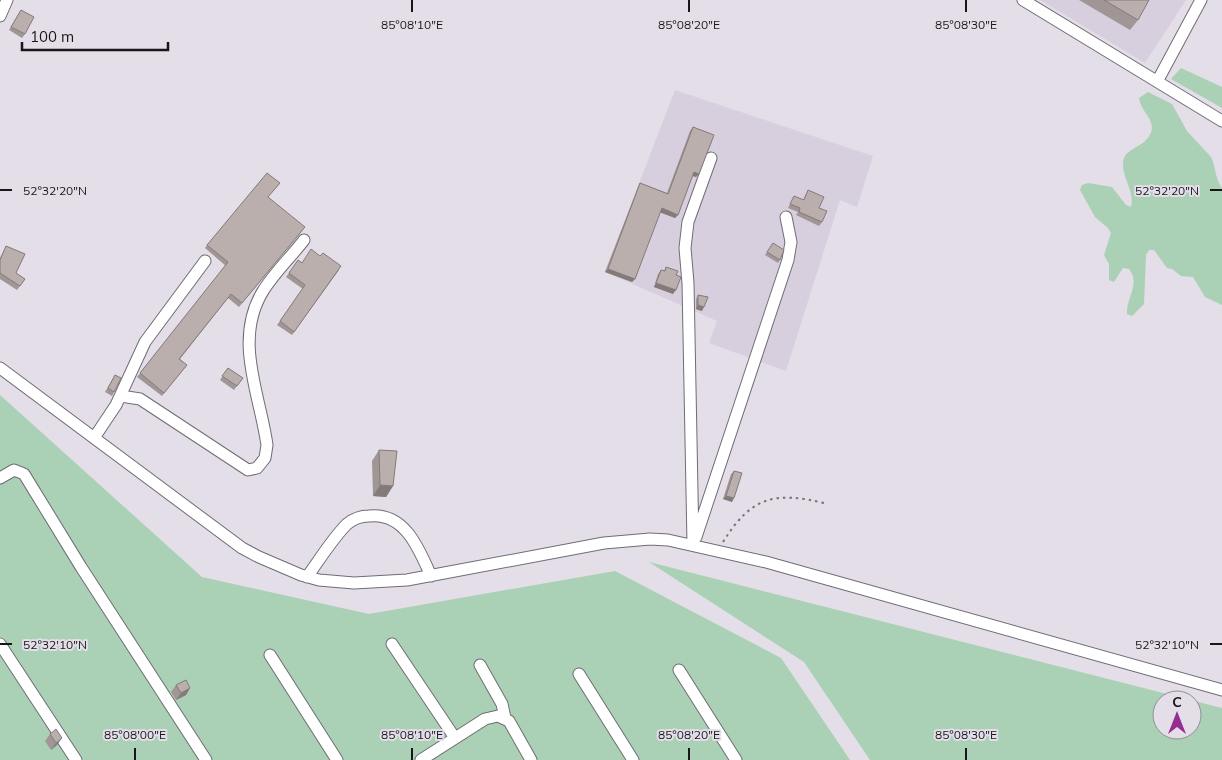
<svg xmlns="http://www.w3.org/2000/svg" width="1222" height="760" font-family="Mulish,sans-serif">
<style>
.built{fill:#d8cfde}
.green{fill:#aad1b6;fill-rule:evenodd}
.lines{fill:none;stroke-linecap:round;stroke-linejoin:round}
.minor-casing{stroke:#706c74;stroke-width:13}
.path{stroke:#767379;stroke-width:2;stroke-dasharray:2.5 4;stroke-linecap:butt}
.minor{stroke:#fff;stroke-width:11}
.wall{fill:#a19696}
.shaded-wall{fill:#837a7a}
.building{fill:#bbafae;stroke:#837a7a}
.ticks{fill:none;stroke:#18161a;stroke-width:2}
.ticks-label{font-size:12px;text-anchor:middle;fill:#18161a;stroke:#e3dee7;stroke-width:4;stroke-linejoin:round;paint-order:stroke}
</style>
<rect width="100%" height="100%" fill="#e3dee7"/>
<path class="built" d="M1040,0H1186L1145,63Z
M675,90L873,156L857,207L840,200L786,371L709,343L717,321L605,272Z"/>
<path class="green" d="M1181,68L1222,87V108L1171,79Z
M1148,92L1172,104L1187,131L1211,157C1216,168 1215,178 1222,188V305L1205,297L1193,277L1181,276L1172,269L1167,268L1154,250H1149L1146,255L1144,304L1132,316L1127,314C1126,297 1141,284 1129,269L1123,268L1114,282L1109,280V264L1104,255L1111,233L1108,228L1095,217L1080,190L1082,185L1088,183L1112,187L1126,205L1131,207C1135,191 1122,178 1123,163C1124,149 1140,148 1147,139C1161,122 1141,114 1139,98Z
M0,395L202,577L369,614L615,571L781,658L850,760H0Z
M649,562L1222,708V760H870L804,662ZM1162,700H1192V730H1162Z"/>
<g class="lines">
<g class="minor-casing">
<path id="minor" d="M1023,0L1222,121
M0,16L7,0
M1158,80L1201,0
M0,368L242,548L259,557L301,575L319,580L354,583L407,580L604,543L650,539L668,540L766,562L1222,690
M121,396L140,399L248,470L257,468L265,458L267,445C260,394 233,340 263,291C274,273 291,257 304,240
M94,438L116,405L145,342L205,261
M0,478L14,470L24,474L81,567L206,760
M696,537L788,260L791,242L786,217
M693,544L688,283L685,248L688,222L711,158
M307,577C320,559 332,539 347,524C353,519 361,516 369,516C405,512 419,549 431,576
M0,644L76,760
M392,644L455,738
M270,655L337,760
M480,665L502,704L505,718
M679,670L736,760
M579,674L633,760
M421,760L485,719L498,716L509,721L531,760"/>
</g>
<path class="path" d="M723,542C751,497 774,491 824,503"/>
<use href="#minor" class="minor"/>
</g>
<path class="wall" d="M1079,0H1149L1138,20L1130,30Z
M21,10L25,34L22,38L9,30Z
M693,127L696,177L692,176L675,218L660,212L635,279L632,282L605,272L638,187L640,183L667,193L690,131Z
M808,190L819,208L822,222L819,226L796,215L798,212L788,208L794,196L803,200Z
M268,197L302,231L239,307L228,298L180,359L187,365L162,396L137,377L226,266L205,248L207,245Z
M773,243L780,260L778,263L765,255Z
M6,246L16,273L25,279L17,290L0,279V258Z
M298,260L302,263L339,270L292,335L277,325L303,289L286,277Z
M666,267L676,275L673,294L654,287L658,274L661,270L664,271Z
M698,295L702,311L696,309V299Z
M228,368L243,378L234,390L220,380Z
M115,375L114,392L112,396L105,392Z
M379,450L393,486L386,497L373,496L372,461Z
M734,471L732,502L723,499L731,474Z
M176,685L190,688L186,695L176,700L171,692Z
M50,734L57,745L51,750L45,741Z"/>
<path class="shaded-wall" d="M694,172L699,174L696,177L691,175Z
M662,208L678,215L675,218L659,212Z
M608,269L635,279L632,282L605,272Z
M656,283L676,290L673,294L654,287Z
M698,305L704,307L702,311L696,309Z
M380,485L393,486L386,497L373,496Z
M726,496L734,498L732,502L723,499Z
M190,688L186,695L176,700L181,693Z
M62,738L57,745L51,750L56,743Z"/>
<path class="building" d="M1104,0H1149L1138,20Z
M21,10L34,17L25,34L11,27Z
M693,127L714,135L699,174L694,172L678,215L662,208L635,279L608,269L640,183L668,194Z
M267,173L280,183L268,197L305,227L242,303L231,294L179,359L187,365L164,393L140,373L228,262L207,245Z
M808,190L824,197L819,208L827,211L822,222L799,212L800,208L790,204L794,196L804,200Z
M773,243L784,250L780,260L767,252Z
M6,246L25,254L16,273L25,279L20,286L0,273V260Z
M311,249L320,256L323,253L341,266L294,332L280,321L305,285L289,273L298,260L302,263Z
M666,267L678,271L676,275L681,277L676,290L656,283L661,270L665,271Z
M698,295L708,297L704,307L698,305Z
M228,368L243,378L237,386L222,376Z
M115,375L121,378L114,392L108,388Z
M379,450L397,451L393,486L380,485Z
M734,471L742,473L734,498L726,496Z
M186,680L190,688L181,693L176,685Z
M56,729L62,738L56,743L50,734Z"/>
<path class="ticks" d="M412,0V12M689,0V12M966,0V12M0,190H12M1210,190H1222M0,644H12M1210,644H1222M135,748V760M412,748V760M689,748V760M966,748V760"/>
<g class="ticks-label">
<text x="412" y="29">85°08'10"E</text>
<text x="689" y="29">85°08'20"E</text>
<text x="966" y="29">85°08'30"E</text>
<text x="55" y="195">52°32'20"N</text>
<text x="1167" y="195">52°32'20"N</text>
<text x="55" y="649">52°32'10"N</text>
<text x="1167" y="649">52°32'10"N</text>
<text x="135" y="739">85°08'00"E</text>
<text x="412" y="739">85°08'10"E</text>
<text x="689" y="739">85°08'20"E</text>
<text x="966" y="739">85°08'30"E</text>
</g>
<g transform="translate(1177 715)"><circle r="24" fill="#e3dee7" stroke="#928e95"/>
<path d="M0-4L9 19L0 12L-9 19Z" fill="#952d92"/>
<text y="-8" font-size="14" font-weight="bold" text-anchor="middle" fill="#18161a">С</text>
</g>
<path d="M22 42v8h146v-8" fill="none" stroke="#18161a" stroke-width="2.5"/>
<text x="30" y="42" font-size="15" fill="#18161a" stroke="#e3dee7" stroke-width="4" paint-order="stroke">100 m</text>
</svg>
